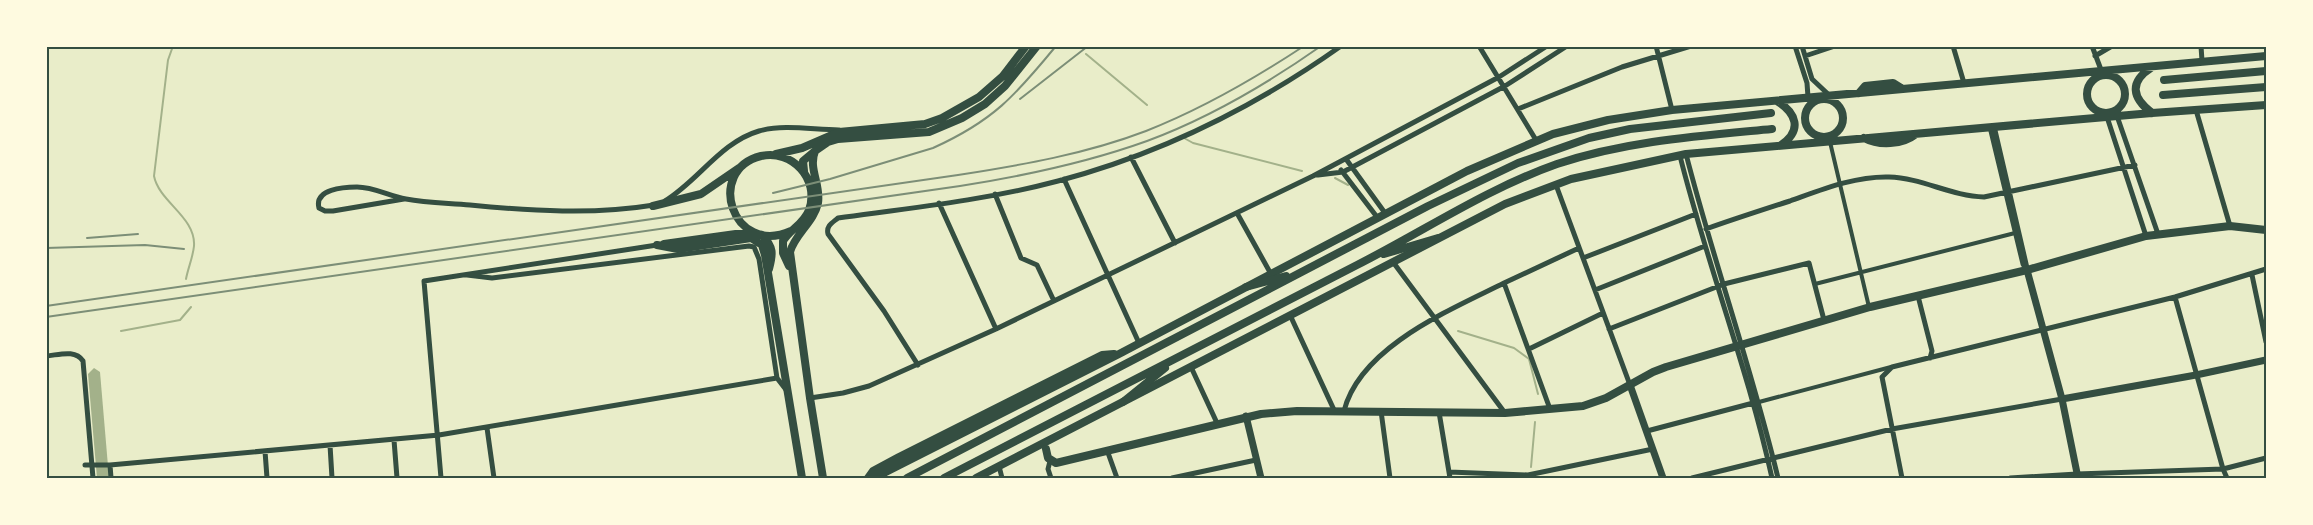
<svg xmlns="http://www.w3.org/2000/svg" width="2313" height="525" font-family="'Asap Condensed',sans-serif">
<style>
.water{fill:#a3b18a}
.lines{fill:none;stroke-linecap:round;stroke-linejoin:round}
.stream{stroke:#a3b18a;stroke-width:2}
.pedestrian{stroke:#344e41;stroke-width:4}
.minor{stroke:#344e41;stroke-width:5}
.tertiary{stroke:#344e41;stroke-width:7}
.secondary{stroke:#344e41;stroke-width:8}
.primary{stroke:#344e41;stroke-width:8}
.trunk{stroke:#344e41;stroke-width:8}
.rail{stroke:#7c8e77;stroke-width:2}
.neatline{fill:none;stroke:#344e41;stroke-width:2}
</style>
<rect width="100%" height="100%" fill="#e9edc9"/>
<path class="water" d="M94,368L100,372L109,478H97L88,374Z"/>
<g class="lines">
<path class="stream" d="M173,46L168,60L154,176C159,202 196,217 194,246C193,257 188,268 186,279
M1086,54L1147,105
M1184,138L1193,143L1302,171
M1335,178L1348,185
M121,331L180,320L191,307
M1458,331L1514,348L1529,359L1538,394
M1531,467L1535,422"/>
<path class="pedestrian" d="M1830,142L1869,307
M1815,284L2015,233
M1759,402L1891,367"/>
<path class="minor" d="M1479,46L1536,140
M1656,46L1672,110
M1795,46L1807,83L1808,97
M1802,46L1812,79L1829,95
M1953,46L1964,83
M2092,46L2103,75
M2201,46L2202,61
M1805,56L1835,46
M2095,56L2112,46
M1518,109L1622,67L1691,46
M2196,110L2230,226
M2117,116L2158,234
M2107,117L2146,236
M1994,126L2027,268
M1990,127L2023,264L2027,270
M1686,154C1714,263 1752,369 1778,478
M1680,156C1707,264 1748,369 1772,478
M1131,157L1175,243
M1346,159L1385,213
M1341,170L1377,217
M1318,175L1343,172L1505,86L1567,46
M1064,179L1139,343
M1556,185L1630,385
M995,194L1021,258L1037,265L1054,301
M404,199L333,211H325L319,208C314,189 344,187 357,187C374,187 389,196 406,199C427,203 449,203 470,205C531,211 594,215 654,205
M665,201C698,181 721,142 759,131C784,124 814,130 839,130
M939,203L996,329
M1237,213L1271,274
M1706,229C1734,219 1762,210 1790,201C1821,190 1855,176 1889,177C1922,178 1951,196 1984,197L2135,165
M1583,258L1696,214
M1393,262L1505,413
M467,275L492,278L749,246L754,247L759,259L777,378L787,391
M2252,275L2266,342
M1595,290L1705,246
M1918,296L1932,351L1930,358
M2175,297L2223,469L2227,478
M1290,315L1335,412
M1609,329L1724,284L1809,263L1824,320
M1529,349L1603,313
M46,356C59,355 75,349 83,361L93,478
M918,365L884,311L828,234C826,226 832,223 838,218C911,208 987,200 1058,181C1160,154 1255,107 1341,46
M1191,367L1217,423
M810,398L843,393L869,386L996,329L1313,176L1499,77L1547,46
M1550,409L1504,283L1579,248
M1344,411C1360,347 1450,310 1504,283
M1381,411L1390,478
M1439,412L1450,478
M487,428L494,478
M1647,431L1757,402
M394,440L397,478
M330,445L332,478
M1107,450L1117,478
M265,451L267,478
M1050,461L1048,469L1051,478
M85,465H110L439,435L777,378
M110,465L111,478
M999,466L1002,478
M1449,472L1528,475L1653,449
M441,478L424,281L657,245
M1172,478L1256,460
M1692,478L1892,429L2062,399
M1902,478L1882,377L1892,367L2175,297L2266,269
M2010,478L2077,474L2223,469L2266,458"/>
<path class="tertiary" d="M2027,270L2062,399L2078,478
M1630,385L1663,478
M2062,399L2196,375L2266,360
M1246,416L1261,478"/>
<path class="secondary" d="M2151,68C2129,82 2132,98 2152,113
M2087 94a19 19 0 1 1 38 0a19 19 0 1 1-38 0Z
M1859,93L1865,86L1893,83L1901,88
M1805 118a19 19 0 1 1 38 0a19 19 0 1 1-38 0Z
M1777,101C1796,113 1803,130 1781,145
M1864,138C1879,146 1902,145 1916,134
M776,154L802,148L839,132L925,124L942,118L979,97L1003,76L1026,46
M804,171L803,161L815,151
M653,206L701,194L739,168
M762,235C774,247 773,254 769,269
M664,244L750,232
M657,245L678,249L751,238L762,245L765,255L802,478
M789,266L783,253V241C790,229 804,224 809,210C820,179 792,149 761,156C705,170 732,257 791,231
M823,478L810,398L790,252C795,234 814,222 818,203C821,184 808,169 815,151L828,142L838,139L929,132L962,118L985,104L1005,86L1037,46
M868,478L873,471L899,457L1102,355L1114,354
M874,478L1119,354L1467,171L1553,134L1608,120L1672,110L2266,56
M976,478L1505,204L1571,179L1686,154L2152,113L2266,105"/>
<path class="primary" d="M1046,449L1048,458L1056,463L1261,414L1297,411L1505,413L1583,406L1606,398L1653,372L1666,367L1870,307L2027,270L2146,236L2230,226L2266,230"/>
<path class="trunk" d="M2164,80L2266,71
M2163,95L2266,87
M1384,254L1438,238
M1246,287L1286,276
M1123,402L1165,368
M907,478L1428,206L1518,163L1589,138L1630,129L1771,113
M944,478C1082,407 1220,336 1357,265C1424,231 1486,189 1557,164C1626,141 1699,136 1772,129"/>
<path class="rail" d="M1020,99L1088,46
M773,193L830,179L933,148C993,121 1015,96 1056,46
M87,238L138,234
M46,248L145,245L184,249
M46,306L958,175C1022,165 1086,154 1146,131C1202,109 1254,79 1304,46
M46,317L960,186C1024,176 1086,163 1147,141C1209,118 1267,84 1321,46"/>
</g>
<rect width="2313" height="525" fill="none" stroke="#fefae0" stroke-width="96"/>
<rect x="48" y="48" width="2217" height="429" class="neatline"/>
</svg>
